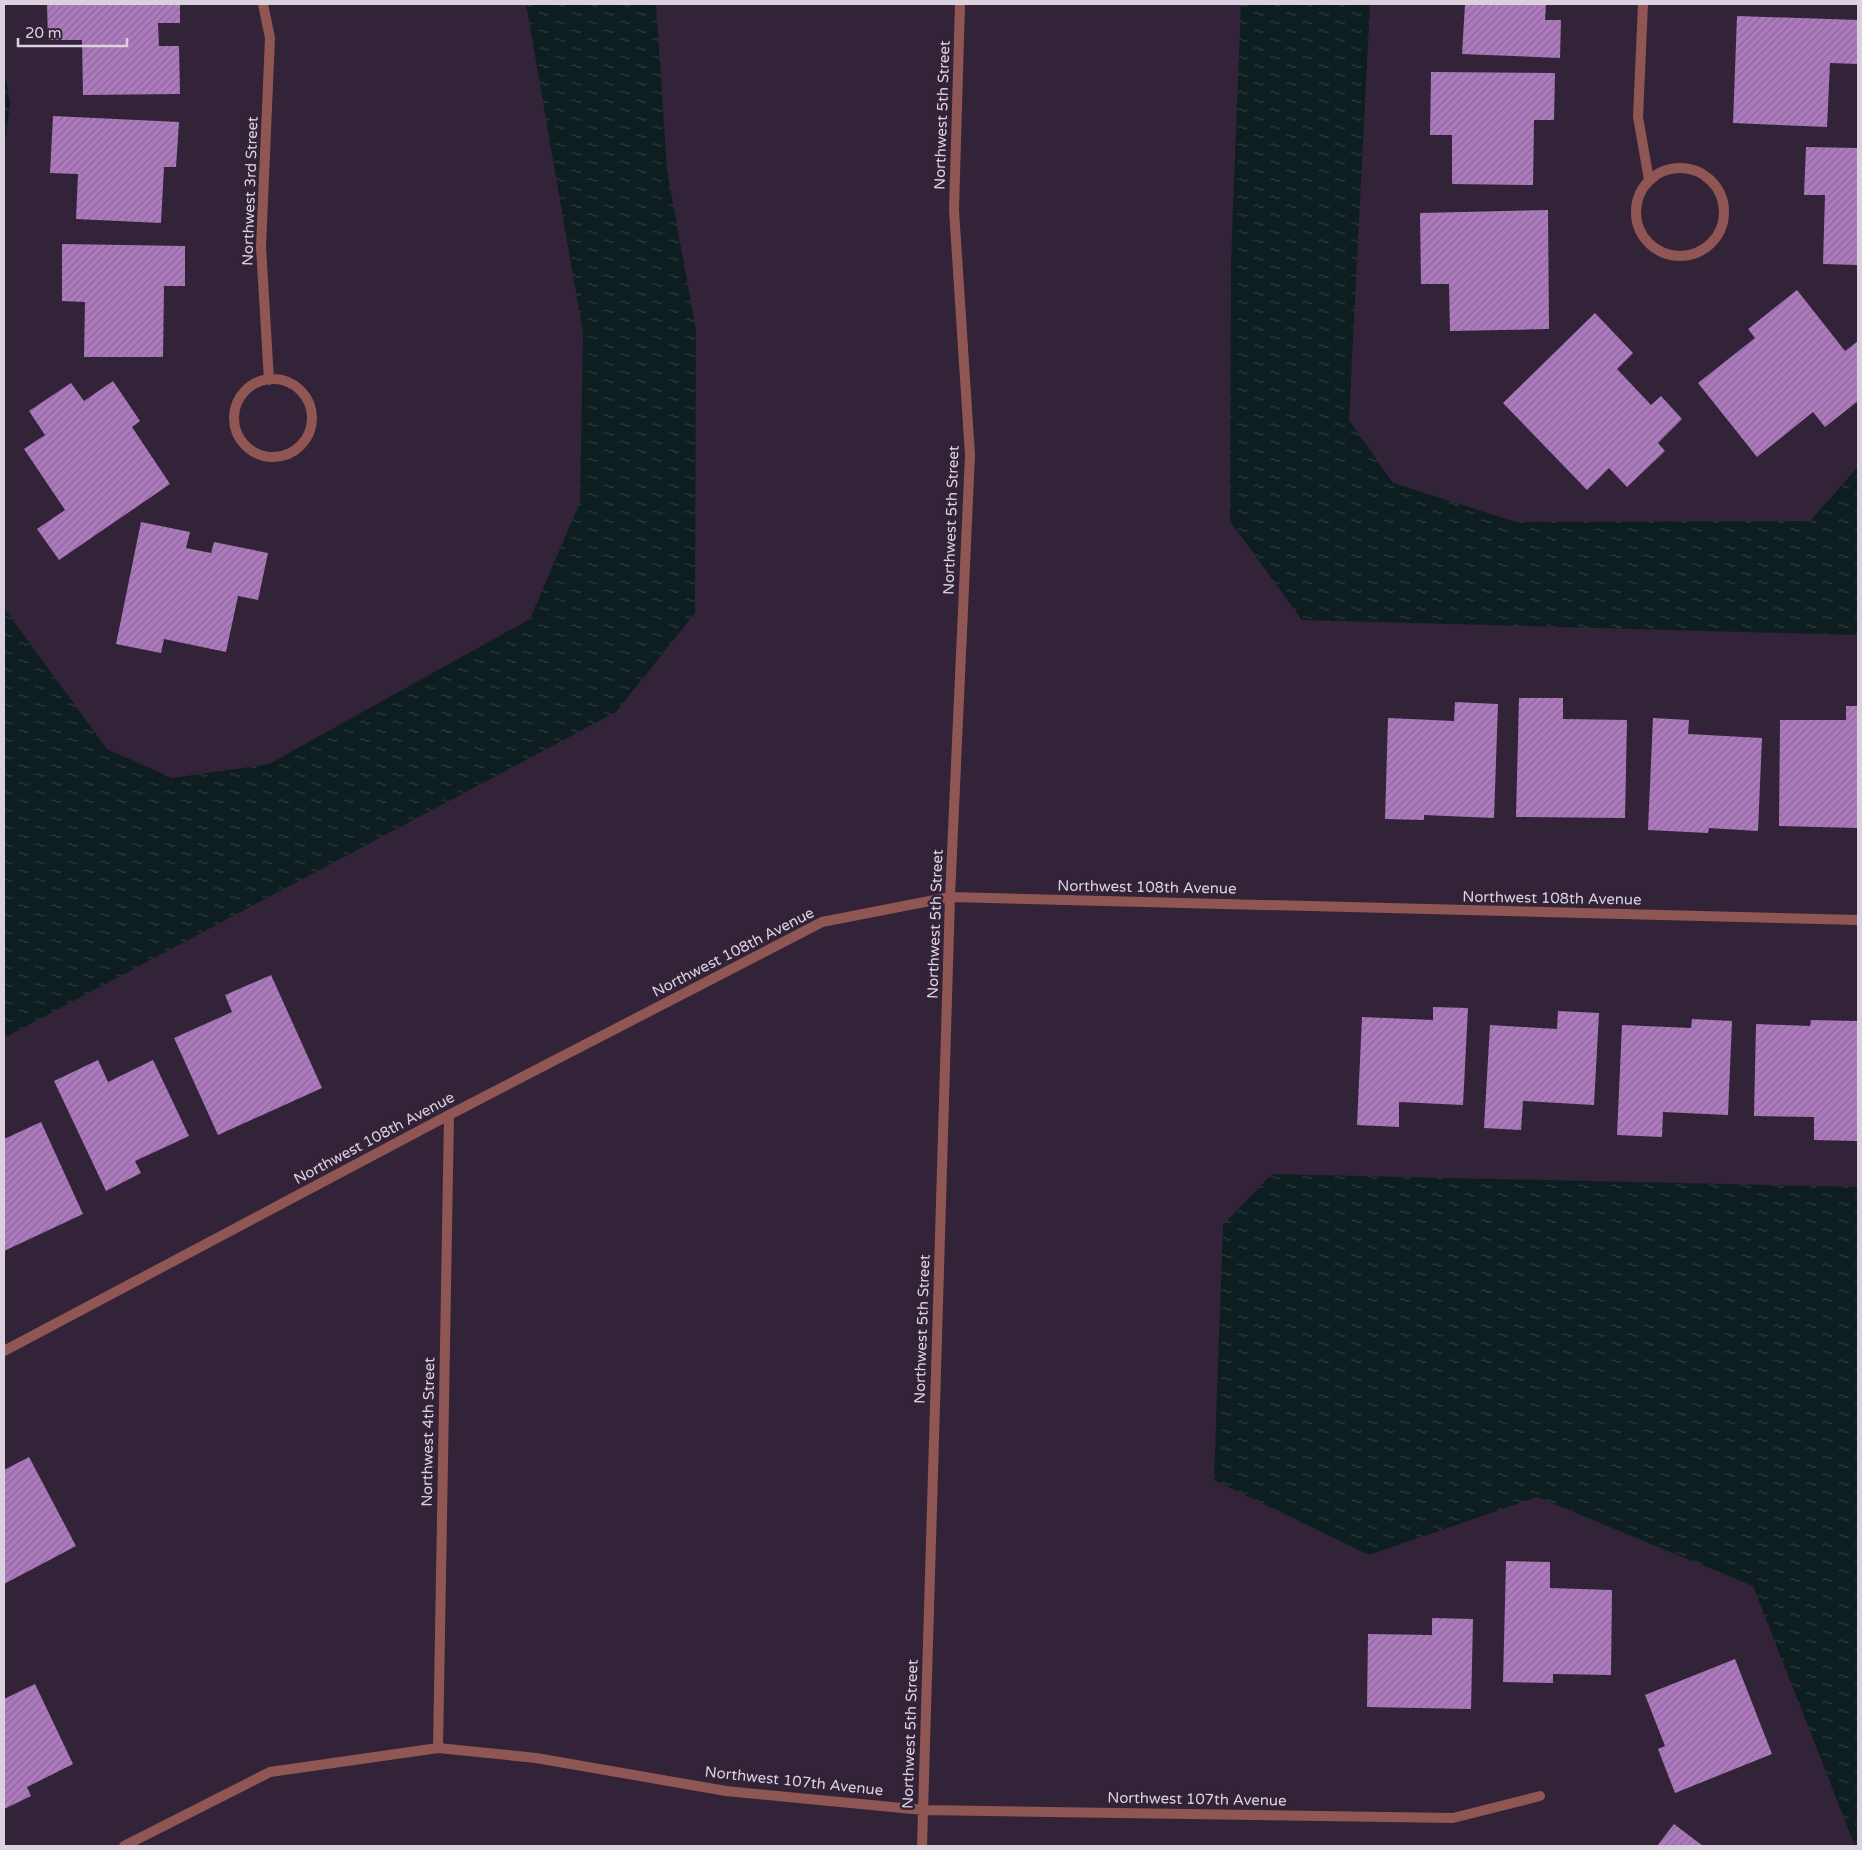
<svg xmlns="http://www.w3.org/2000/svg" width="1862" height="1850" font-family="'Varela Round',sans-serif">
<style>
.water{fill:url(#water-ripples)}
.building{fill:url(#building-hatch)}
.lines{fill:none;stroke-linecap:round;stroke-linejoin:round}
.street{stroke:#905653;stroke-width:10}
.labels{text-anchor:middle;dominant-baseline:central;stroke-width:5;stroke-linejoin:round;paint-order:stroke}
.street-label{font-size:15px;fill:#dcd2df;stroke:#322338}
</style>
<defs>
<pattern id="water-ripples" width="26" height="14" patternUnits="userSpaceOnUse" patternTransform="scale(1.25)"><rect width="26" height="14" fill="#0d1d20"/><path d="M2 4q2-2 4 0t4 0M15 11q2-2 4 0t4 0" fill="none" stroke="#303d40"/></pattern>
<pattern id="building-hatch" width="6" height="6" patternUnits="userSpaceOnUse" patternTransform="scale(1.25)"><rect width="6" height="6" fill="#ac7abd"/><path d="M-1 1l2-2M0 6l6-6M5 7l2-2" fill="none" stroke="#8c6898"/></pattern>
</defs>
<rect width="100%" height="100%" fill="#322338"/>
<path class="water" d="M526,4H656L667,170L696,331L695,613L616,712L4,1038V608L107,749L172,778L269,764L530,619L580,502L583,333Z
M1241,4H1370L1349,420L1393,483L1516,522L1810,521L1858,467V635L1302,620L1230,521L1231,260Z
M4,69L10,103L4,151Z
M1272,1174L1858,1187V1846H1855L1753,1586L1537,1497L1369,1555L1214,1480L1223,1225Z"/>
<path class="building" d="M47,4H180V23H158L159,46H179L180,94L83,95L82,40H48Z
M1465,4H1546L1545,20H1561L1560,58L1462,54Z
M1737,16L1858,20V64L1830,63L1827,127L1733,123Z
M1431,72L1555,73L1554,120H1534L1533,185L1452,184V135H1430Z
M53,116L179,122L176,167H164L161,223L76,219L78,174L50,173Z
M1806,147L1858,148V265L1823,264L1825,195H1804Z
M1548,210L1549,329L1450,331L1449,284H1421L1420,213Z
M62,244L185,246V286H164L163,357H84L85,302L62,301Z
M1797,290L1845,351L1858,341V401L1825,427L1813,412L1757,457L1698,383L1755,338L1748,329Z
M1595,313L1633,353L1617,369L1651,405L1661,396L1682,419L1658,443L1665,451L1627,487L1609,468L1587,490L1503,403Z
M113,381L140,421L132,427L170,484L59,560L37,529L65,510L24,449L45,435L29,411L71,383L84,401Z
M141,522L190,532L186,548L211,553L214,542L268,553L258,600L238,596L226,652L164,639L161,653L116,644Z
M1519,698H1563V719L1627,720L1625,818L1516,817Z
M1455,702L1498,704L1494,818L1424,815V820L1385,819L1388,718L1454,721Z
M1846,706H1858V828L1779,826L1780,720H1846Z
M1653,718L1689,720L1688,734L1762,738L1758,831L1709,828L1708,833L1648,830Z
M271,975L322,1088L218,1135L174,1038L232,1012L225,995Z
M1433,1007L1468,1008L1463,1105L1399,1102V1127L1357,1125L1362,1017L1433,1020Z
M1558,1011L1599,1013L1594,1105L1523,1101L1521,1130L1484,1128L1490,1025L1557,1029Z
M1692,1019L1732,1021L1728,1115L1663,1112L1662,1137L1617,1135L1622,1025L1691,1028Z
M1811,1020L1858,1021L1857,1141L1814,1140V1117L1754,1116L1756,1024L1810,1026Z
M98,1060L108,1082L153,1060L189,1136L135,1161L141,1173L106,1191L54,1081Z
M41,1122L83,1214L4,1251V1139Z
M29,1457L76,1546L4,1584V1470Z
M1506,1561L1550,1562V1588L1612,1590L1611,1675L1553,1674V1683L1503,1682Z
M1432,1618L1473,1619L1471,1709L1367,1707L1368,1634L1432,1635Z
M1735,1659L1772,1754L1675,1793L1658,1749L1665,1746L1645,1695Z
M35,1684L73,1764L27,1787L31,1796L4,1809V1699Z
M1674,1824L1703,1846H1657Z"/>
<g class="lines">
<path class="street" d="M263,4L270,38L261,247L269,380
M1643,4L1638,117L1649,180
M1636 212a44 44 0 1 1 88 0a44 44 0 1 1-88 0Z
M234 418a39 39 0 1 1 78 0a39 39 0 1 1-78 0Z
M4,1351L449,1115L822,922L950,897L1858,920
M438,1748L449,1115
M124,1846L270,1772L438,1748L536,1758L726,1791L923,1810L1453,1818L1540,1796
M922,1846L950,897L970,455L954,210L960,4"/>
</g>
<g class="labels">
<g class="street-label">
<text transform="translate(942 115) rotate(-88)">Northwest 5th Street</text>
<text transform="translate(250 191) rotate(-88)">Northwest 3rd Street</text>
<text transform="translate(951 520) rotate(-88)">Northwest 5th Street</text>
<text transform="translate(1147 887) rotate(1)">Northwest 108th Avenue</text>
<text transform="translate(1552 898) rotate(1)">Northwest 108th Avenue</text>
<text transform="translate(935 924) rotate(-88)">Northwest 5th Street</text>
<text transform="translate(733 952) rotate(-27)">Northwest 108th Avenue</text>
<text transform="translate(374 1138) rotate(-28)">Northwest 108th Avenue</text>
<text transform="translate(922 1329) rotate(-88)">Northwest 5th Street</text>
<text transform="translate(428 1432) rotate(-89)">Northwest 4th Street</text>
<text transform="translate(910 1734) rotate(-88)">Northwest 5th Street</text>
<text transform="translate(794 1781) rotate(6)">Northwest 107th Avenue</text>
<text transform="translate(1197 1799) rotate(1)">Northwest 107th Avenue</text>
</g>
</g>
<rect width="1862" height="1850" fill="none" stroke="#dcd2df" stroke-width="10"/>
<path d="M18 38v8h109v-8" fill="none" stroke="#dcd2df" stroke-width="2.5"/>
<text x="25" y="38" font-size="15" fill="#dcd2df" stroke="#322338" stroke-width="4" paint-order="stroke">20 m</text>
</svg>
